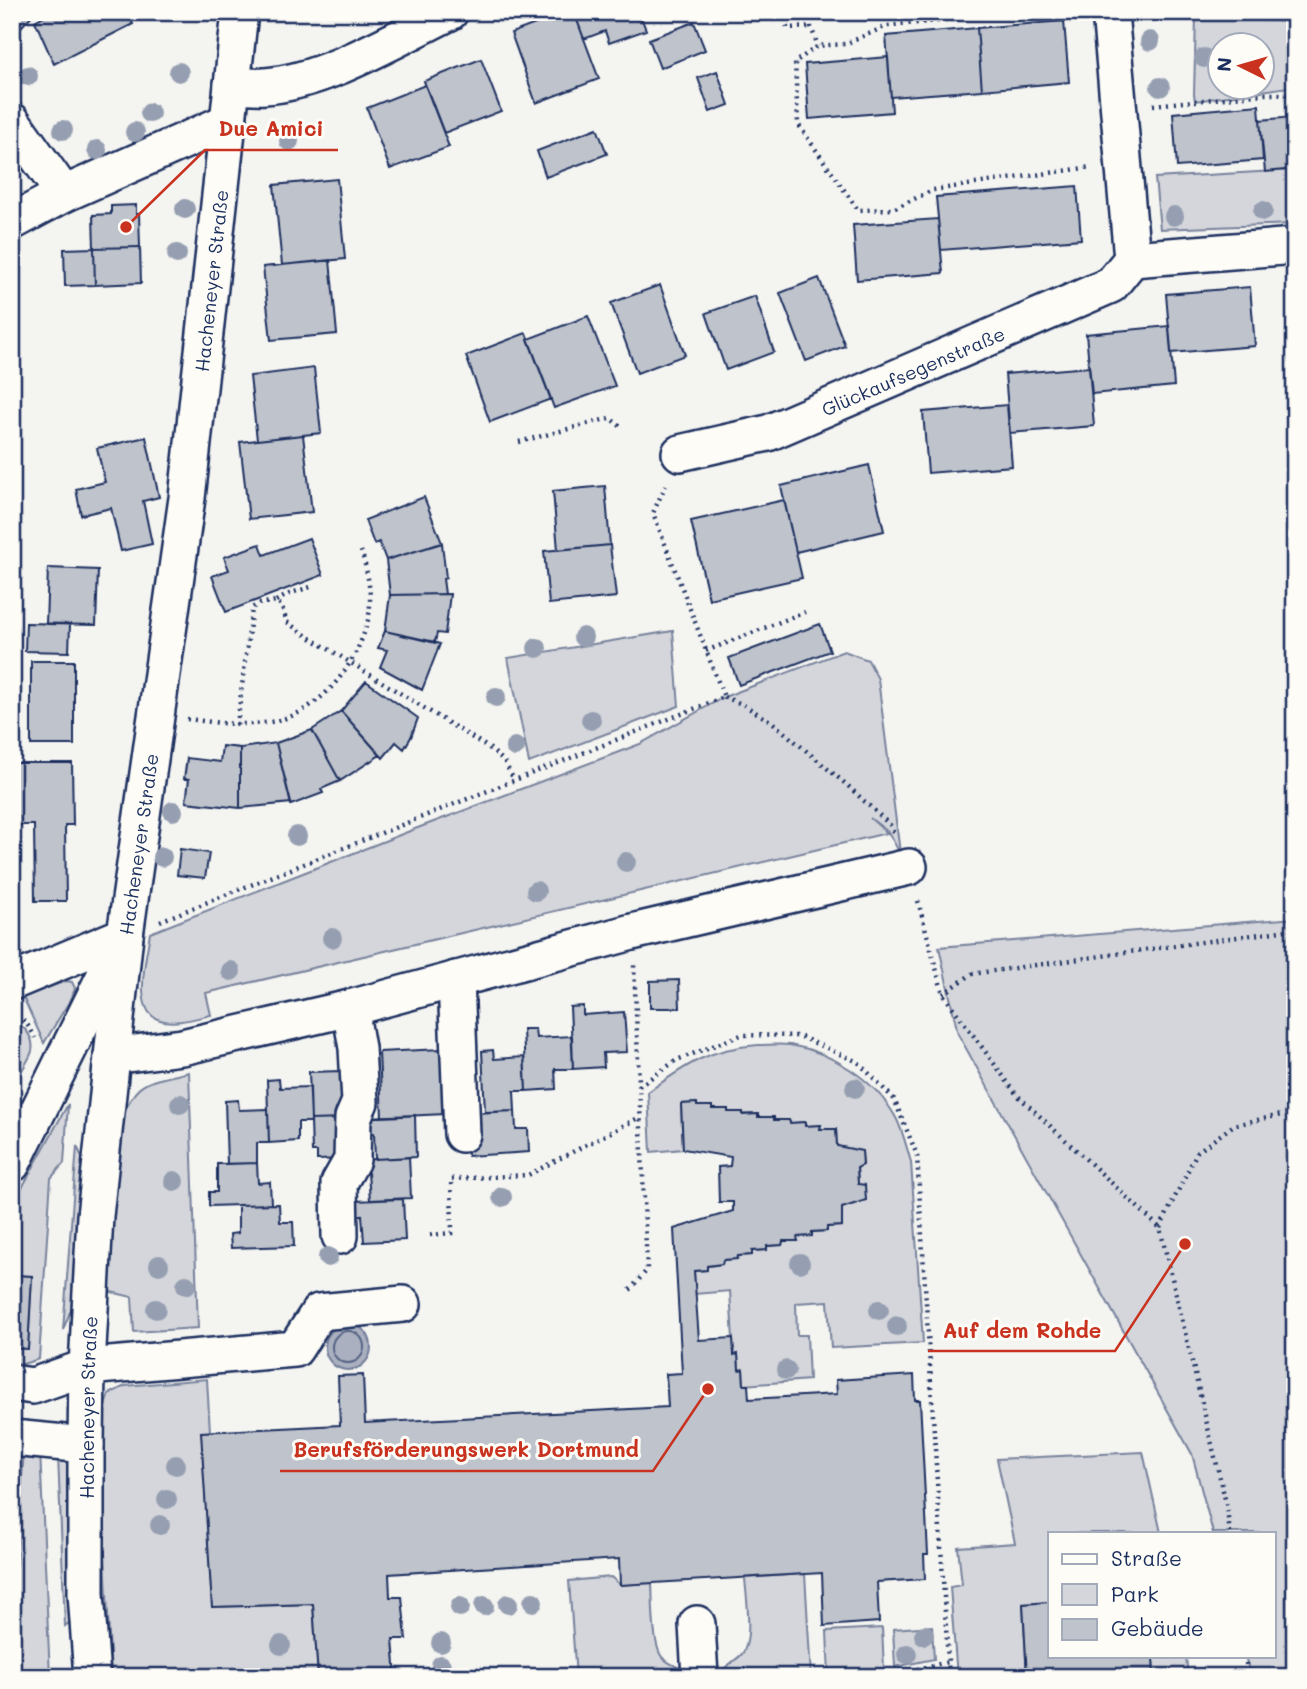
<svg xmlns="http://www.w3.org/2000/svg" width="1307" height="1689" font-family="Mali,sans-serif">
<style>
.green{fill:#d4d6db;stroke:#78829c;stroke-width:2;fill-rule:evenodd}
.water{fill:#aab0bf;stroke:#717c98;stroke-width:2}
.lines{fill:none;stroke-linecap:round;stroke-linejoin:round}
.shore{stroke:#546385;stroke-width:2}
.building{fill:#bfc3cc;stroke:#1b2f5e;stroke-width:2}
.minor-casing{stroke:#1b2f5e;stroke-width:40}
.path{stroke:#1b2f5e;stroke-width:4.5;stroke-dasharray:2 5;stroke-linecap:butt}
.minor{stroke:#fdfcf7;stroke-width:35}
.tree{fill:#969fb1}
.labels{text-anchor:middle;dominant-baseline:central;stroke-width:6;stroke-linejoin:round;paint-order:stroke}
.street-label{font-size:19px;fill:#1b2f5e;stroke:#fdfcf7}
.leader{fill:none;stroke:#c8321e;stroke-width:2.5}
.callout-dot{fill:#c8321e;stroke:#fdfcf7;stroke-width:2.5}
.callout-label{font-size:21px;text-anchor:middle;font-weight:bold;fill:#c8321e;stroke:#fdfcf7;stroke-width:6;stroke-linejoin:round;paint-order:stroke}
</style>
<rect width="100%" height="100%" fill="#f4f4f1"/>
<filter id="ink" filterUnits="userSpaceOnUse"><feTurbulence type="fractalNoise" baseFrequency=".0143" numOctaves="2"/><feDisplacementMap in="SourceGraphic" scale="14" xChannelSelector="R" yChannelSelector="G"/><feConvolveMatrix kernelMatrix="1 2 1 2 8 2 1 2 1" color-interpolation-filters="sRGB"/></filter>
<g filter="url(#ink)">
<path class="green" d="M1196,17L1295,22V86L1195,101L1194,94ZM1220,46H1262V88H1220Z
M1295,170V224L1160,229L1155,178Z
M673,631L679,706L529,763L508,658Z
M844,651L868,660L878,679L900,853L888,832L870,818L887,833L206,993L211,1015C196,1018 175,1025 160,1020C131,1012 147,954 150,933L415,829L640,744L724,697Z
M1295,918V1677H1251L1245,1656H1274V1533H1213L1192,1454L958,1034L939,947Z
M66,981L72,982L75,988L72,997L44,1043L23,997Z
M12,1020C23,1025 35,1037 32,1051C30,1059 17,1078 12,1086Z
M758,1045C768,1045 780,1044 790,1045C831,1052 874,1079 895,1116C903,1130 906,1146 911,1162L923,1343L831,1348L828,1301L796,1303L797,1335H807L809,1380L744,1385L743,1370H739L738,1354L734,1355L730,1291L695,1294L694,1271L707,1270V1266L722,1264L723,1260L737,1259L738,1256L752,1255V1251L766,1250L767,1246L782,1245L783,1241H797V1237L812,1232L827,1231V1227L842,1226V1208L858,1184L857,1168L863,1165L862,1151L837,1146L836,1129H820V1125L805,1126L804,1122L790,1123L789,1120H774L773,1117H758V1114H743V1112H728L727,1109H712V1106H697L696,1103L681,1104L683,1149L651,1152L648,1092C686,1065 710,1048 758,1045Z
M189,1072L198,1328L134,1332L132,1297L107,1291L120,1123C136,1078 146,1083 189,1072Z
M68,1104L64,1163L51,1178L39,1359L23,1364L12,1362V1348L28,1349L32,1276L12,1275V1206Z
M77,1146L84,1162L73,1304L63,1330Z
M207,1379L210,1432L202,1433L212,1607L313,1604L318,1677H111L103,1512V1411L109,1394L125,1386Z
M24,1449L40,1450L50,1677H12V1623Z
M1143,1452L1161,1533H1050V1602L1023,1604L1027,1677H957L950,1587L962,1585L958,1547L1015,1543L997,1459Z
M68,1455L75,1618L65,1626L58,1456Z
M805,1574L811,1677H717C724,1666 733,1663 741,1655C754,1642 746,1595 745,1578Z
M611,1577L620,1585L652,1583C653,1599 652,1648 663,1658C671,1666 683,1667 689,1677H576L569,1581Z
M932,1626L934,1659L895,1667L893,1629Z
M882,1628L884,1669L852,1677H829L827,1631Z
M1153,1656H1186L1188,1677H1154Z"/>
<path class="water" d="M325 1347a23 23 0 1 1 46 0a23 23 0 1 1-46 0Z"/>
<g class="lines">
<path class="shore" d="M332 1347a16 16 0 1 1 32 0a16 16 0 1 1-32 0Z"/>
</g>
<path class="building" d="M12,12H35L12,37Z
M51,12H127L133,24L54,64L35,21Z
M568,12H574L599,79L536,103L511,33Z
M574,12H639L646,30L609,43L605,31L584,39Z
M1064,21L1069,82L982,90L977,28Z
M694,22L705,50L660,68L649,39Z
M977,28L982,90L891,97L886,36Z
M888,57L892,112L809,119L805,64Z
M481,59L501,111L444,133L424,81Z
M717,71L729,105L710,112L698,78Z
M425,85L449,147L390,169L367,108Z
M1259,105L1263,160L1177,167L1173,113Z
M1295,117V169L1265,172L1260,120Z
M597,128L607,154L546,177L537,151Z
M337,179L345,259L282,265L274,185Z
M1077,186L1081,239L941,250L936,197Z
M136,205V214H139L140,247L94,248L93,215L111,214V206Z
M938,219L943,273L857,280L853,225Z
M140,247L141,283L95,285L94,248Z
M94,248L95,285L65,286L64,249Z
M330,260L337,334L271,340L263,267Z
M819,278L845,346L806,361L780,293Z
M660,285L685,355L637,373L611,303Z
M1250,287L1255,346L1171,353L1166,294Z
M755,296L774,352L726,370L706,313Z
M588,316L615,386L554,408L528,339Z
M1169,326L1174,386L1092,394L1086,334Z
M526,333L551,399L490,422L466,356Z
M1089,367L1094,426L1010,433L1005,374Z
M314,368L321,433L257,440L250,376Z
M1007,405L1012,466L928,473L923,412Z
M303,435L312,512L249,519L240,442Z
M146,437L159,497L143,501L152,544L121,551L111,508L81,515L76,489L105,482L97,448Z
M869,465L884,531L796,552L781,486Z
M605,486L610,545L558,550L553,491Z
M424,497L442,543L386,560L379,542L374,544L365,520Z
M784,500L802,578L709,599L691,521Z
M309,538L323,575L226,612L212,576L229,570L224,557L260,544L264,555Z
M442,543L446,578L443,579L445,594L390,595L386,560Z
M610,545L616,597L549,604L544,551Z
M48,568L98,570L96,625L46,624Z
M450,594L445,634L437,633L435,642L385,631L390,595Z
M26,623L70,624L69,652L25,651Z
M820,624L830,651L739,685L729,658Z
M385,631L440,644L422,690L380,667L387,650L378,648Z
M31,661H74V745H31Z
M366,681L418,718L411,737L404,749L396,742L383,758L341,711Z
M341,711L380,755L340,781L312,730Z
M312,730L340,781L321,789L323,793L291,805L276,743Z
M276,743L291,803L240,808V748Z
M222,746L240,748V808L186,802L189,779H184L187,758L220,762Z
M12,763H72L73,825H65L66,901H35L34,825H12Z
M180,849L209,853L205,878L177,875Z
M679,980L680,1008H650V981Z
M583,1006V1015L624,1012L627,1052L603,1053L604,1067L573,1069L570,1007Z
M523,1029H535L536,1038L572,1036L573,1069H555L556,1089L526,1091Z
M442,1049L445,1114L382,1117L379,1052Z
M493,1050L494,1059L524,1057L526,1091H514L515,1111L485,1112L482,1051Z
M341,1071L343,1119L311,1120L309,1072Z
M279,1079L280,1088L310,1087L311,1122H298V1141L269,1143L267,1080Z
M238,1100L239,1110L268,1109L269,1143H257V1163L227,1164L225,1101Z
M697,1103V1106H712V1109H728V1112H743V1115L758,1114V1117H774V1120H789L790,1123L805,1122V1126L821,1125L820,1129H836L837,1146L862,1151L863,1165L857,1168L858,1184L865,1185L866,1200L842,1208V1226L827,1227V1231L812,1232V1236L797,1237L798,1241H783L782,1245L767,1246V1250L752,1251V1255L738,1256L737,1259L723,1260L722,1264L707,1266V1270L694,1271L699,1340L733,1338L734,1355L738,1354L739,1370L743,1369L744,1385H748L749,1399L837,1394L836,1380L914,1375L915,1400H920L928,1554H924L925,1579L877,1582L879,1622L824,1626L822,1573L620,1585L619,1559L389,1574L390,1597H402L406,1639H393L396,1677H318L313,1604L212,1607L201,1432L340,1425L338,1376L363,1375L365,1423L668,1407L666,1374L682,1373L674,1229L733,1211V1202H719L718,1167L730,1166L731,1157L683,1149L681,1104Z
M515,1111L516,1129H528L529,1152L468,1156L467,1142L474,1113Z
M415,1115L416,1157L375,1159L374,1133H366L365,1117Z
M343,1119L344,1159L317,1160V1152H312L311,1120Z
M409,1157L411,1198L370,1200L368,1173L360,1174L359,1160Z
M257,1163L258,1183L270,1182L271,1204L209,1206V1192H217V1164Z
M403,1199L405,1240L364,1242L362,1215L355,1216L354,1201Z
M279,1204L280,1222H293L294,1246L231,1248L230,1234L238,1233V1205Z
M12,1275L32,1276L28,1349L12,1348Z
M1050,1602V1656H1153L1154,1677H1027L1023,1604Z"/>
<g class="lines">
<g class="minor-casing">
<g id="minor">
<path d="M232,85C243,85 254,87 265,86C324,82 397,38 450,12"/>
<path d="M12,121L64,194"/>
<path d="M12,222L64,194L229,121"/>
<path d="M1132,259L1295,246"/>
<path id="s1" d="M680,453L768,433L1111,285L1132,259L1110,12"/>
<path d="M456,979L462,1134"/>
<path d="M12,982L125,935"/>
<path d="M112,1056L182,1047L350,1008L632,932L909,867"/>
<path d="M12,1164L114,957"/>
<path d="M340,1236L339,1183L352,1160L353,1118L360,1102L357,1048L350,1008"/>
<path d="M12,1383L33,1386L87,1367L295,1349L319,1312L403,1304"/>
<path d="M12,1438L86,1445"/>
<path d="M697,1624L700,1677"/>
<path id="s2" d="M92,1677L86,1593V1445L87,1367L95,1216L125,935L187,498L240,12"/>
</g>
</g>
<path class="path" d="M786,12L787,28L811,27
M810,12L811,27L818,46
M1029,12L887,26L845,44L818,46L795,62L798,124L858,210L893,209L933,190L1091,167
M1153,105L1265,94H1295
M519,442L610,418L620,426
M276,601L291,593L314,586
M706,651L805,612
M724,697L742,704L772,722L847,785L890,825L895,836
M187,719C221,723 256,729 289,717C328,702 358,660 368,620C373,598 368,572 361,551
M237,725L252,608L258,604L276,601L281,605L287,622L301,632L489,748L504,761L514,780
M918,901L943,994L1017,1095L1160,1228L1226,1503L1230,1533
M160,921L724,697L653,513L667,482
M943,994L972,974L1295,929
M17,1016C25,1020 31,1029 35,1038
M639,1086L677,1060L741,1035L799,1036L858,1062L894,1099L917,1155L949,1677
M1160,1228L1197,1152L1234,1125L1295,1112
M430,1235L452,1233L451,1179L528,1175L640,1117
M630,1290L647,1270L634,965
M1245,1656L1248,1677
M883,1677L948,1662"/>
<use href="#minor" class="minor"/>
</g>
<g class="tree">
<circle cx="1150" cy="41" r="10"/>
<circle cx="1204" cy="58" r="10"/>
<circle cx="179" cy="72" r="10"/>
<circle cx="28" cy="76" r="10"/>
<circle cx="1160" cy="87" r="10"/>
<circle cx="150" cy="113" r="10"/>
<circle cx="63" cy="130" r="10"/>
<circle cx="135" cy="132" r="10"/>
<circle cx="289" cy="141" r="10"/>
<circle cx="97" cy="150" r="10"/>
<circle cx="185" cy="209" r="10"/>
<circle cx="1263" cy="211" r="10"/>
<circle cx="1174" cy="216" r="10"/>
<circle cx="177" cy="254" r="10"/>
<circle cx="583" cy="637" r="10"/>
<circle cx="537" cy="648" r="10"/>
<circle cx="496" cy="697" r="10"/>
<circle cx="591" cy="720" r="10"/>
<circle cx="515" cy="747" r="10"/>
<circle cx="173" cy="811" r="10"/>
<circle cx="297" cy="836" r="10"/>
<circle cx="162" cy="857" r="10"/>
<circle cx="626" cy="862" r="10"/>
<circle cx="536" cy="891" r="10"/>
<circle cx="332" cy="938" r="10"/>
<circle cx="231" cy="971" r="10"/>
<circle cx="855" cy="1088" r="10"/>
<circle cx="180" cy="1104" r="10"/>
<circle cx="174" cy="1181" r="10"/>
<circle cx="502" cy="1197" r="10"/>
<circle cx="328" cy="1257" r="10"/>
<circle cx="800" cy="1263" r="10"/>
<circle cx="159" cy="1265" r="10"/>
<circle cx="186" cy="1285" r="10"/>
<circle cx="156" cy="1309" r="10"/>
<circle cx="879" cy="1310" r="10"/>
<circle cx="897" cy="1326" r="10"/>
<circle cx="786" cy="1370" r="10"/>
<circle cx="176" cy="1465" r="10"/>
<circle cx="167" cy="1499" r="10"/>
<circle cx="160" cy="1525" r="10"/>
<circle cx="533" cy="1602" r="10"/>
<circle cx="508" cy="1604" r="10"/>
<circle cx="484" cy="1606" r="10"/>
<circle cx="460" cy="1607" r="10"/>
<circle cx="924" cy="1635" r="10"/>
<circle cx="441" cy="1643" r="10"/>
<circle cx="281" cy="1645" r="10"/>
<circle cx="907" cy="1654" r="10"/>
<circle cx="441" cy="1665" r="10"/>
</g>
</g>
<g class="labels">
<g class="street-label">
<text stroke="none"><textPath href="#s2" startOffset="1404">Hacheneyer Straße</textPath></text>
<text stroke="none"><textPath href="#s1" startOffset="248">Glückaufsegenstraße</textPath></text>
<text stroke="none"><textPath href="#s2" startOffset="836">Hacheneyer Straße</textPath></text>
<text stroke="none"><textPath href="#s2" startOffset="270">Hacheneyer Straße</textPath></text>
</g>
</g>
<path class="leader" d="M126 227L205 150H338M1185 1244L1115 1351H928M708 1389L653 1471H280"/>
<g class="callout-dot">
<circle cx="126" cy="227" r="7"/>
<circle cx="1185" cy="1244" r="7"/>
<circle cx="708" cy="1389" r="7"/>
</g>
<g class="callout-label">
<text x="271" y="136">Due Amici</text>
<text x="1022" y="1338">Auf dem Rohde</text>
<text x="466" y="1457">Berufsförderungswerk Dortmund</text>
</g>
<rect width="1307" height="1689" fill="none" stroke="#fdfcf7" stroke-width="42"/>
<rect x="21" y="21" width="1265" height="1647" fill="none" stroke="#1b2f5e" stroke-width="2.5" filter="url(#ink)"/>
<rect x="1048" y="1532" width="228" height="126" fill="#fdfcf7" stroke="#a3aaba" stroke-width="2"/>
<rect x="1062" y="1554" width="35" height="10" fill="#fdfcf7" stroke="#a3aaba" stroke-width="2"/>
<text x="1111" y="1566" font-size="21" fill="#1b2f5e">Straße</text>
<rect x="1062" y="1584" width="35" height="21" fill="#d4d6db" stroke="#a3aaba" stroke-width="2"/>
<text x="1111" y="1602" font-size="21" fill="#1b2f5e">Park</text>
<rect x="1062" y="1619" width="35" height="21" fill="#bfc3cc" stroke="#a3aaba" stroke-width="2"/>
<text x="1111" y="1636" font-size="21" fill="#1b2f5e">Gebäude</text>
<g transform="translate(1241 66) rotate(275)"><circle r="33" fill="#fdfcf7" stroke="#a3aaba" stroke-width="2"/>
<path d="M0-5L12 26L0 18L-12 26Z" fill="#c8321e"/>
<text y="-10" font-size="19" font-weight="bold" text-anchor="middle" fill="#1b2f5e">N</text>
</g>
</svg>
